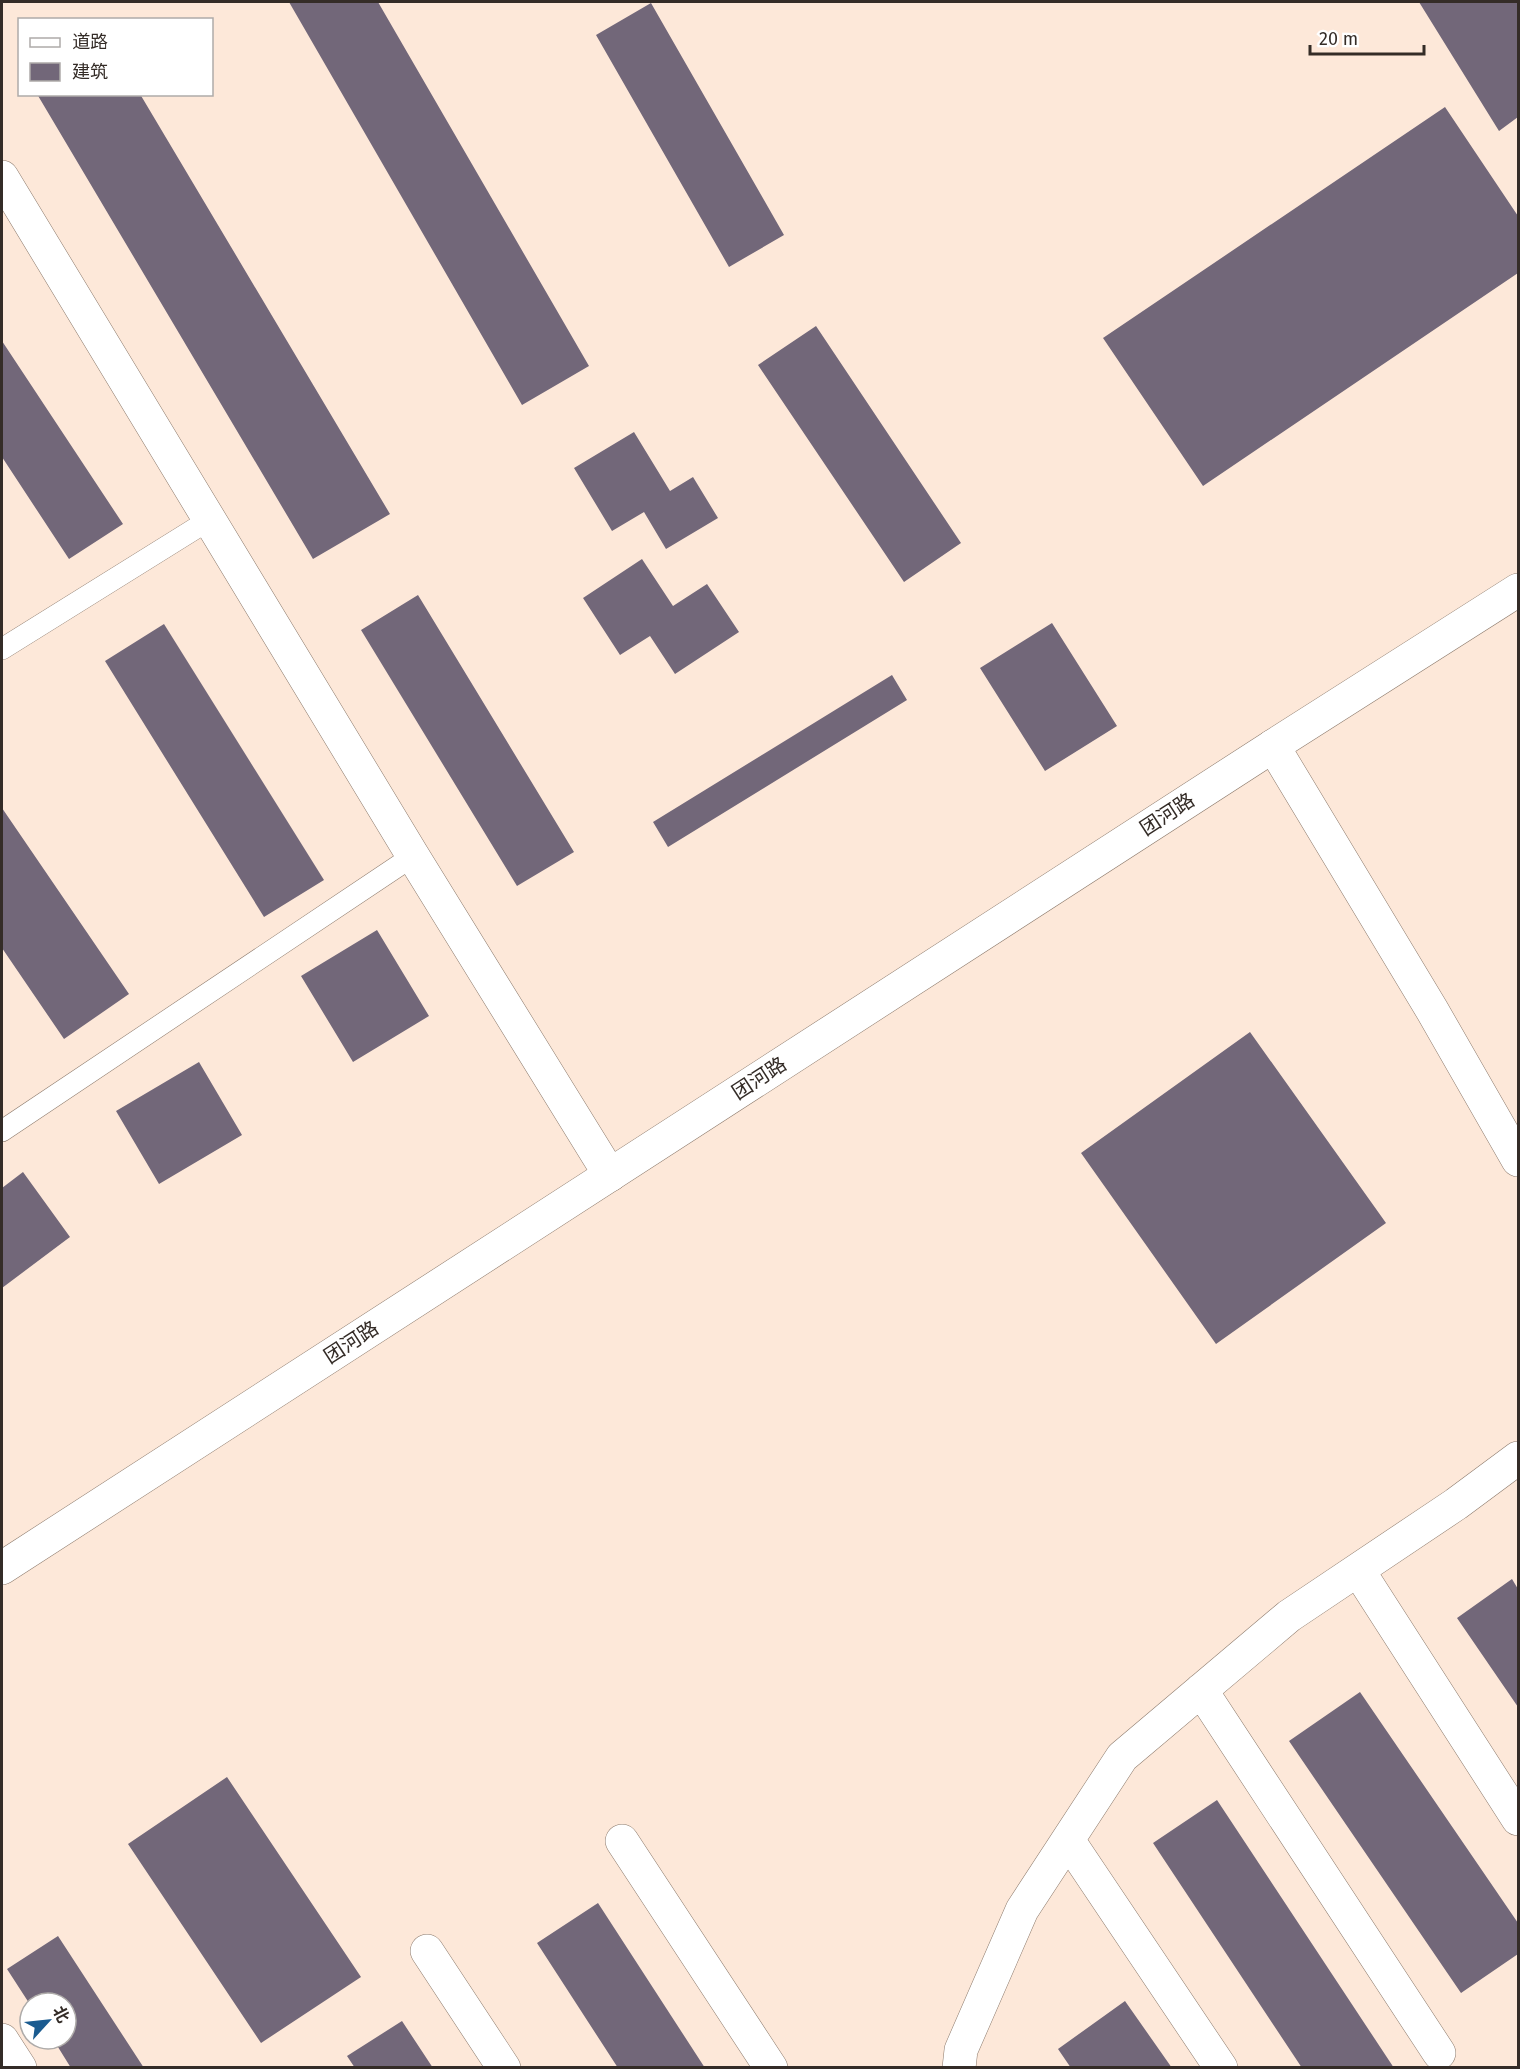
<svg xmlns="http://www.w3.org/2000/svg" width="1520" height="2069" font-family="'Fira Sans','Noto Sans SC',sans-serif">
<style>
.building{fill:#726779}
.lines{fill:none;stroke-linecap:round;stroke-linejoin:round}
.lane-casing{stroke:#8d7b6d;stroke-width:22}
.street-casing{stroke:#8d7b6d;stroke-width:34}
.secondary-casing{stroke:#8d7b6d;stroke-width:34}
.lane{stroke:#fff;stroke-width:21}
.street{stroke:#fff;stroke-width:33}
.secondary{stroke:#fff;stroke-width:33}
.labels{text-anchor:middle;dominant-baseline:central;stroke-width:6;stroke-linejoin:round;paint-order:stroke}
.street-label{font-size:20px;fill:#342c27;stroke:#fff}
</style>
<rect width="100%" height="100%" fill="#fde8d9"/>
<path class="building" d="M289,2H378L589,366L522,405Z
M1419,2H1518V117L1499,131Z
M651,3L784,235L729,267L596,35Z
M37,94H140L390,514L313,559Z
M1445,107L1518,216V273L1203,486L1103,338Z
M816,326L961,543L904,582L758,365Z
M2,341L123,524L69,559L2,457Z
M634,432L670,491L693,477L718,518L666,549L644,512L612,531L574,468Z
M642,559L673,606L707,584L739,632L675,674L650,636L620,655L583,598Z
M418,595L574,852L517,886L361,630Z
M1052,623L1117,726L1045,771L980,668Z
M164,624L324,880L264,917L105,661Z
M892,675L907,700L668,847L653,822Z
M2,808L129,994L64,1039L2,948Z
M377,930L429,1016L353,1062L301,976Z
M1250,1032L1386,1223L1216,1344L1081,1153Z
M199,1062L242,1135L159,1184L116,1111Z
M23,1172L70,1237L2,1288V1188Z
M1512,1579L1518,1589V1707L1457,1618Z
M1360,1692L1518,1923V1954L1461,1993L1289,1741Z
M227,1777L361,1977L261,2043L128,1844Z
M1217,1800L1394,2068H1302L1153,1843Z
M598,1903L705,2068H618L537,1943Z
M58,1936L144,2068H71L53,2039H66V2003H29L7,1969Z
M1125,2001L1172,2068H1071L1058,2049Z
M402,2021L433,2068H355L347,2056Z"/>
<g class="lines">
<g class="lane-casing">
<path id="lane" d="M2,649L209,520
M2,1131L413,856"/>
</g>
<g class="street-casing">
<path id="street" d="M2,177L413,856L610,1175
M1273,746L1432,1010L1518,1160
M1358,1570L1518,1819
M1201,1690L1439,2053
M1068,1840L1221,2068
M622,1841L771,2068
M427,1951L504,2068
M2,2040L20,2068
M959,2068L961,2050L1022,1910L1122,1757L1289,1616L1456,1504L1518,1458"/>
</g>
<g class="secondary-casing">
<path id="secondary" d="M2,1568L1273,746L1518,590"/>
</g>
<use href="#lane" class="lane"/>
<use href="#street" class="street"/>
<use href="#secondary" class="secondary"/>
</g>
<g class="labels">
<g class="street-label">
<text transform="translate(1167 814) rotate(-33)">团河路</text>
<text transform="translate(759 1078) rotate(-33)">团河路</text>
<text transform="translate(351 1342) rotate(-33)">团河路</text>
</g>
</g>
<rect width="1520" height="2069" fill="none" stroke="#342c27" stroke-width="6"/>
<rect x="18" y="18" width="195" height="78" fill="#ffffff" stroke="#aeaba9" stroke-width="1.5"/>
<rect x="30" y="38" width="30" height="9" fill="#ffffff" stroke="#aeaba9" stroke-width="1.5"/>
<text x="72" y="48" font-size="18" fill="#342c27">道路</text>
<rect x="30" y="63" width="30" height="18" fill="#726779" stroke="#aeaba9" stroke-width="1.5"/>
<text x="72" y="78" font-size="18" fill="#342c27">建筑</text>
<g transform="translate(48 2021) rotate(63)"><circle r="28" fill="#ffffff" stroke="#aeaba9" stroke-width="1.5"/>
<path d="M0-4.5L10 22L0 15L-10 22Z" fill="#1a5b90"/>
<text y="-9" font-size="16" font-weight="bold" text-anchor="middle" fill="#342c27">北</text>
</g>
<path d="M1310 45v9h114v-9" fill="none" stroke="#342c27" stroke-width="3"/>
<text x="1319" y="45" font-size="18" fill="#342c27" stroke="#ffffff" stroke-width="4.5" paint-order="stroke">20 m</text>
</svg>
